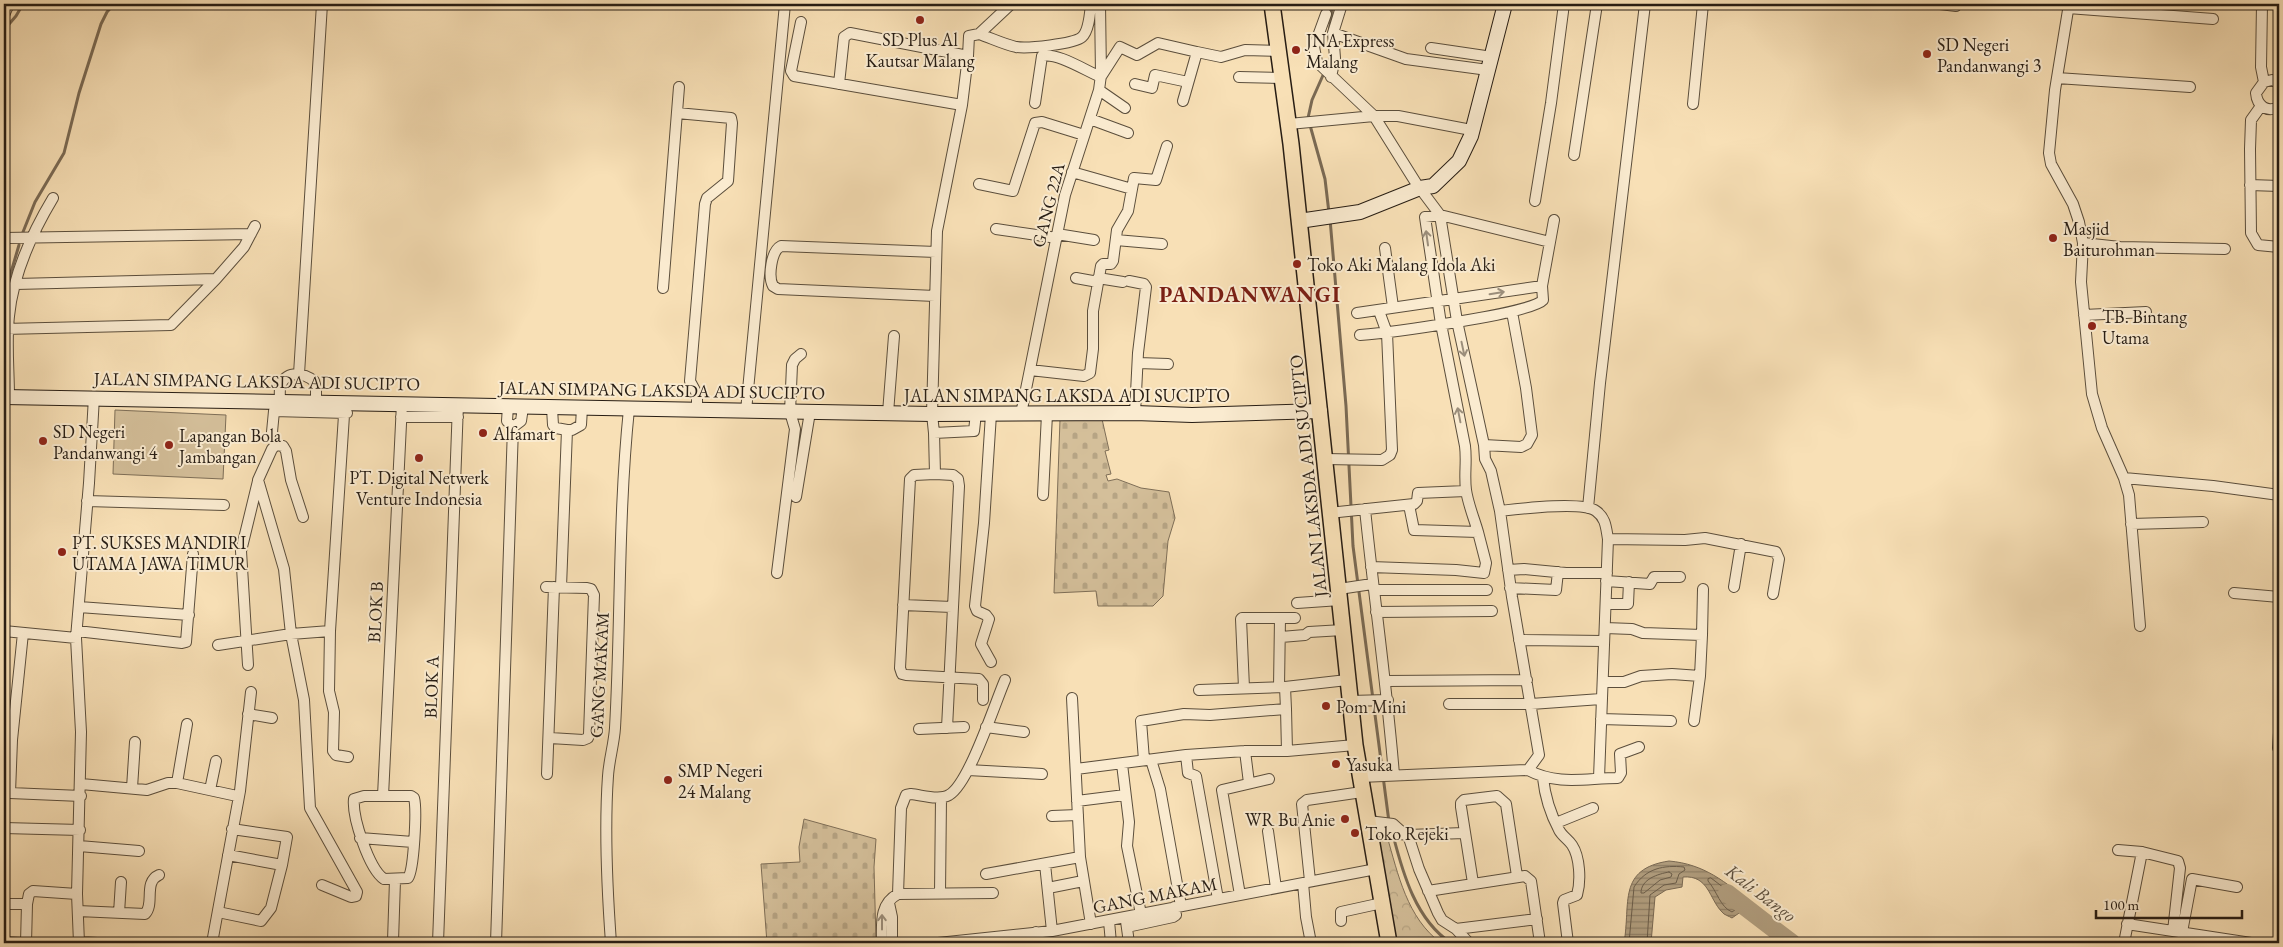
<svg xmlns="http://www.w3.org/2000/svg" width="2283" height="947" font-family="'EB Garamond',serif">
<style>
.forest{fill:url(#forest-crowns);stroke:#7e6e57}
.cemetery{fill:url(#cemetery-stones);stroke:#7e6e57}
.pitch{fill:#d4bf9a;stroke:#7e6e57}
.water{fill:url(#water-rules);stroke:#7a6a54}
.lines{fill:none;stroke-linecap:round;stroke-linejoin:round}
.shore{stroke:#6c5e4a;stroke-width:1}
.stream{stroke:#7a6a54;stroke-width:3}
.river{stroke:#b19e7f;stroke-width:18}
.street-casing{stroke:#5b4e3c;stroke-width:12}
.secondary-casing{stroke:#271d14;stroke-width:16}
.primary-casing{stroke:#271d14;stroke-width:18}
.street{stroke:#faebd0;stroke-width:10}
.secondary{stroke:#faebd0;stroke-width:14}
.primary{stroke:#f8e0b6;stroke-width:15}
.oneway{stroke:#9b8e7b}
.poi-dot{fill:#8f2418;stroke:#faebd0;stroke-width:2}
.labels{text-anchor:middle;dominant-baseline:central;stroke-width:4;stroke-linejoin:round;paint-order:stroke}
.poi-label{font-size:18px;fill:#271d14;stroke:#faebd0;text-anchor:start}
.street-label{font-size:18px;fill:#271d14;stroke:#faebd0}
.water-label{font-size:19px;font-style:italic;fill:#5e513f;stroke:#faebd0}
.district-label{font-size:22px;font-weight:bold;letter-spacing:1px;fill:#7a1f14;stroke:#faebd0}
</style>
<defs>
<pattern id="forest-crowns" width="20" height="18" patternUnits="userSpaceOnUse" patternTransform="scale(1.25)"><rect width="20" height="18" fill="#d4bf9a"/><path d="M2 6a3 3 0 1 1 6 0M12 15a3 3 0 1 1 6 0" fill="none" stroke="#b6a484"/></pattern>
<pattern id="cemetery-stones" width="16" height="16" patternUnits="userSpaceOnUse" patternTransform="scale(1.25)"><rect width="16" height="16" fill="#d4bf9a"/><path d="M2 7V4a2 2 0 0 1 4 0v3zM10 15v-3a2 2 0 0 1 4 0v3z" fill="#b6a484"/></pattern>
<pattern id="water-rules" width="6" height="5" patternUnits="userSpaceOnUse" patternTransform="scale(1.25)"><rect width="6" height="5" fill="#b19e7f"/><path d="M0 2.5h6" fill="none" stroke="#908067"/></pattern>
</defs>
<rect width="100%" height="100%" fill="#f8e0b6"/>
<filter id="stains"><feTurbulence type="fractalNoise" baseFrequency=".004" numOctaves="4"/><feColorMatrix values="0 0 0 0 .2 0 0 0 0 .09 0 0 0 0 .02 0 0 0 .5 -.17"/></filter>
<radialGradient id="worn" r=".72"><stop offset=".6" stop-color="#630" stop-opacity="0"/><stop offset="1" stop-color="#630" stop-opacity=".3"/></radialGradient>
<path class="forest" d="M1376,834L1387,836C1398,874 1407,918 1441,943H1397Z"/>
<path class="cemetery" d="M1060,419H1102L1109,450L1105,451L1111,474L1106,475L1108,481L1117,479L1141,488L1169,492L1175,518L1168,541L1163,596L1153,606H1098L1096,591L1054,593Z
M804,819L876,839L874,867L876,941L870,943H767L761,864L800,862L799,847Z"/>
<path class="pitch" d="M115,410L226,415L223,479L113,474Z"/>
<path class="water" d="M1669,861C1704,864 1726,882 1752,904L1732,918C1729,916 1724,915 1722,912C1709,899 1709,875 1683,877L1682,887L1666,890L1655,897L1651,943H1624C1631,903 1617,869 1669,861Z"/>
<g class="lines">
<path class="shore" d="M1669,872L1672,874L1671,877L1660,880L1644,893H1641C1641,879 1658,874 1669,872Z
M1711,878L1741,901L1742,905L1732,912C1720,907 1717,891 1708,881V879Z
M1629,943L1634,887C1646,868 1664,865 1684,867L1685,870L1679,874L1676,883L1664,885L1650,895L1647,943"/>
<path class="stream" d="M4,30L16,16L23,4
M1329,33L1333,4
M1324,73L1312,100L1308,118L1325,179L1329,213
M1330,219L1346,406L1353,546L1389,822
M23,232L35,202L64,153L79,93L101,24L107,12L114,4
M7,286L19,245
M1393,835C1403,874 1416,920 1451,943"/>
<path class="river" d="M1727,893L1792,943"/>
<g class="street-casing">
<path id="street" d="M1940,4L1956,6
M2069,4L2055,90L2049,153L2051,164L2073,204L2079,222L2083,243L2081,282L2092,394L2102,428L2124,478L2129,495L2140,626
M2262,4L2261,67L2264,82
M2068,8L2213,19
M1326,14L1314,47L1317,62L1374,116L1416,183L1440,215L1457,321L1484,445L1485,459L1491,471L1500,511L1512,597L1539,755L1528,770
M4,15L9,4
M801,22L791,71L794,76L962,105
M1333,33L1406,59L1488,70
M979,34C991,38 1003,44 1016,47C1027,49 1074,44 1082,37C1089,31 1090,13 1091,4
M1431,48L1492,57
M1102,75L1120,47L1137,55L1158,43L1197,52
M1239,77L1284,78
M1331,77L1335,58L1333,33L1342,4
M2057,78L2190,87
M2279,83L2272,80L2264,82L2256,93C2257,106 2267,113 2279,107
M839,84L844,37L850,33L968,56
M1135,84L1152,88L1155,75L1188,82
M1099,90L1125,108
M1183,101L1197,52L1221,57L1245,50L1280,51
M1035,103L1042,56C1057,52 1086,71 1101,77
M1693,104L1703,4
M2261,106L2251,120L2250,149L2251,233L2258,245L2279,247
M677,113L731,118L732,123L728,181L707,198L705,204L690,381L697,394V409
M1090,119L1128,133
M1289,124L1374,116H1398L1466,129
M1574,155L1597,4
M1072,172L1132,189
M979,184L1013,191L1035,123L1042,122L1084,135
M2250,185L2279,186
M1535,201L1551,103L1564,4
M996,229L1057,238
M1057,234L1094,240
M4,238L251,234
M1116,240L1162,244
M1550,242L1554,220
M2083,243L2120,247L2225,249
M1385,248L1393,307
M1076,278L1098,282
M1098,278L1123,282
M216,279L244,247L255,226
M1129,281L1144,284L1146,287L1138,353L1135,413
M663,288L679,87
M935,296L778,289L773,286C768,277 771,251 781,246L936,252
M1357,313L1542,286
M2084,315L2146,312
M4,329L171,325L216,279L16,284
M1360,335C1386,333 1531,314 1543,300L1542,286L1550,242L1440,215L1425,217L1441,324L1465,446C1467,461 1464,475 1466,490C1468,504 1474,518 1478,532
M1138,363L1168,364
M1030,370L1084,376L1090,373L1093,349V311L1101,266L1103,264H1111L1113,261L1117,230L1128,211L1134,178L1156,180L1167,146
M299,374L322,4
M9,397C9,370 6,342 9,316C13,276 32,233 53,198
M280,401C280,395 279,389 281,384C288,370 304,373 314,381L316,388V401
M341,402L340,410L344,415L330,631L329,691L334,712L333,751L336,755L348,757
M508,406L507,421L513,427
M552,408L553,425L556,428L567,430
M746,411L785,4
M888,413L894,336
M976,413L974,431L934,433L935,474L914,475L910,479L900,668L902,674L906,675L979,679L983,684V700
M991,414L984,523L975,606L977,611L986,615L989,619L981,644L991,662
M1021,414L1065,195L1099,90L1101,75L1100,4
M401,417H458
M934,433L932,414L937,231L962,105L968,56L969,36L979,34L1011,4
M276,445L272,432L274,411L347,413
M1484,445L1521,447L1527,444L1532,435L1526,388L1512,312
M1325,459L1382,460L1390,455L1392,450L1387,333L1379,311
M935,474L953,475L958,479L959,486L947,728
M2124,478L2213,486L2279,495
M1043,495L1047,414
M796,497L810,412
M87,501L224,505
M1588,508L1600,383L1645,4
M1365,509C1374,598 1387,686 1394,775
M1500,511C1518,509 1582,501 1596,511C1606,518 1606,528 1608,539L1599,778
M1329,513L1414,504L1417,501L1418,493L1466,491
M303,517L291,480L286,451L283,446L276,445L272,449L258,480L284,569L291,634L304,700L310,808L357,892L356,896L351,897L322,885
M2131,524L2203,522
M1608,539L1685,540L1705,538L1776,552L1779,559L1773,594
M1371,567L1456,570L1484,573L1486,563L1478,532L1414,530L1409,505
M1508,570L1524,569L1566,573H1607
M777,573L795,429L790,412L792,365L795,359L801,354
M1606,581L1650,584L1654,577H1680
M546,587L587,588L591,589L594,595L589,734L588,738L583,740L550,738
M561,587L567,430H572L581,425L582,408
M1734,587L1741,544
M1510,588L1556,590L1558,572
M1339,589L1372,584
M1374,590H1487
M2234,593L2279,597
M1297,603L1340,600
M1606,604H1628L1629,582
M903,605L952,607
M79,607L189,615
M1376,612L1492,611
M1280,618H1295
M1605,628L1632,629L1643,633L1702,635L1703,589
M4,631L76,638
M77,631L182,643L186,642L193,554
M1281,637L1305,635L1309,632L1343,630
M1519,640L1603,641
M218,645L291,634L330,631
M248,665L241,551L258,481
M1386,681L1527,680
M1603,682H1624L1641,676L1672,674L1700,676L1702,635
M1244,688L1241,619L1242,618H1280L1279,687
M1199,690L1284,687
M1072,698L1080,857L1091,924
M1350,701L1388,700
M1449,704H1531L1601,699
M1286,709L1285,687L1347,680
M248,714L272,718
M1601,719L1671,721
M1694,721L1700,676
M986,727L1024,732
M919,729L964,727
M2278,748L2279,733
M1245,751L1249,783
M1186,755L1188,773L1196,776L1218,899
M1144,760L1141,721L1184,714L1210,715L1286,709L1287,751
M1151,760L1160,789L1181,906
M1122,764L1129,822L1127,846L1141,914
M1076,769L1186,755L1245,751H1287L1355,745
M968,770L1042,774
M547,774L554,587
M1360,777L1528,770C1558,786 1586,778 1618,778L1621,773L1620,754L1639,747
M1543,778C1545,797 1550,813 1559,830C1562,836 1568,839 1572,845C1580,857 1581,881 1577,895L1564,900L1563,903L1568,943
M177,783L187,724
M81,784L147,790L168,783H177L237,796
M132,788L135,742
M210,790L216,761
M4,792L10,793L12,740L23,633
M10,793L81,796
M364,796H411L414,798C417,809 414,870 408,878L384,879C369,869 352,817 354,799Z
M383,796L402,403
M1077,801L1125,795
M1052,816L1078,815
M1368,821L1393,824L1403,833
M1556,823L1593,808
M4,828L80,830
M232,829L287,837L282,865
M1369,830L1408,835L1464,833
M1268,831L1276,888
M1408,835L1419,869L1438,913L1442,920L1456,929L1469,943
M360,838L413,842
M79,846L139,851
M2118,850L2142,852L2178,861L2180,868L2173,931
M1045,864L1052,931
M986,874L1080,857
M1310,881L1302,804L1307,800L1362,792
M1303,883L1306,917L1311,943
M1473,883L1461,807V803L1464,800L1497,796L1506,804L1517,876
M1048,888L1083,881
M1428,891L1525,876L1531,881L1540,943
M940,893L941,798
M898,894L993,893
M1240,895L1222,790L1269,779
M889,903L892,917V943
M4,904H27L26,943
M27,904L29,894L33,891L77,894
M78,911L145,914C155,904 143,882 159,875
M218,912L261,921L271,908L282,865L228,855
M119,913L121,882
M1109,921L1111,943
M1126,921L1129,943
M1341,921V912L1382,903
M2127,924L2251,943
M1127,927L1173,917L1176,915L1174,907
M1456,929L1537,919
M1036,932V943
M2182,932L2192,879L2237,887
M393,941L395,880
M4,942L22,943
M79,942L97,943
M79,943L77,894L81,732L76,638L89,483L94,397
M212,943L240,791L251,692
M438,943L458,404
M496,943L513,427L521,421L523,407
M611,943C607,888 604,832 608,776C609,760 614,744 615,728C621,622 618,515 629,409
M882,943C882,924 879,904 898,894L901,808L906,795L911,794C922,795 939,801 949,795C969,784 995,703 1005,680
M938,943L1052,931L1376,869
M2124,943L2142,852"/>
</g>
<g class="secondary-casing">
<path id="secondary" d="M1299,221L1360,212L1420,188L1433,186L1459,161L1471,136L1505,4
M4,397L932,414L1135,413L1192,415L1320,411"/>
</g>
<g class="primary-casing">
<path id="primary" d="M1272,4L1291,144L1355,745L1389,943"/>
</g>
<use href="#street" class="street"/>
<use href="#secondary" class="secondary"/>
<use href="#primary" class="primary"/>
</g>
<defs><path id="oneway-shaft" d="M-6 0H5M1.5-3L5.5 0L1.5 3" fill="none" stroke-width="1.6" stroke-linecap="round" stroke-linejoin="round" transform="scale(1.25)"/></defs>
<g class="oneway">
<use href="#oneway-shaft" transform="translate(1427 238) rotate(-98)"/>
<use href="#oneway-shaft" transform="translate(1497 293) rotate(-9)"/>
<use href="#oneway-shaft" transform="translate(1463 349) rotate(78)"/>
<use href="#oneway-shaft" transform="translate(1459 415) rotate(-101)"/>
<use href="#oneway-shaft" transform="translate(882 922) rotate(-90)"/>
</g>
<g class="poi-dot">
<circle cx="920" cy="20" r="5"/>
<circle cx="1296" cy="50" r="5"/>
<circle cx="1927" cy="54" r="5"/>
<circle cx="2053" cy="238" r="5"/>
<circle cx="1297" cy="264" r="5"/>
<circle cx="2092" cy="326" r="5"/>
<circle cx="483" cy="433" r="5"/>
<circle cx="43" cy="441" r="5"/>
<circle cx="169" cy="445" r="5"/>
<circle cx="419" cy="458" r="5"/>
<circle cx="62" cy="552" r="5"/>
<circle cx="1326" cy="706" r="5"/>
<circle cx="1336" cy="764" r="5"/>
<circle cx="668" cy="780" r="5"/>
<circle cx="1345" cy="819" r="5"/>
<circle cx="1355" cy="833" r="5"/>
</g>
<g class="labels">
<g class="poi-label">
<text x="920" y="39" text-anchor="middle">SD Plus Al<tspan x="920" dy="21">Kautsar Malang</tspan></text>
<text x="1306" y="40">JNA Express<tspan x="1306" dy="21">Malang</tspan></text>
<text x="1937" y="44">SD Negeri<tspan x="1937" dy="21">Pandanwangi 3</tspan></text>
<text x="2063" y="228">Masjid<tspan x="2063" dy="21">Baiturohman</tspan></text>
<text x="1307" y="264">Toko Aki Malang Idola Aki</text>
<text x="2102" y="316">TB. Bintang<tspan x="2102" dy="21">Utama</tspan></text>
<text x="53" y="431">SD Negeri<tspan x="53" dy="21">Pandanwangi 4</tspan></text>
<text x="493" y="433">Alfamart</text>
<text x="179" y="435">Lapangan Bola<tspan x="179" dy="21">Jambangan</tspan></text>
<text x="419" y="477" text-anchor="middle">PT. Digital Netwerk<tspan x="419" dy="21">Venture Indonesia</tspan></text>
<text x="72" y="542">PT. SUKSES MANDIRI<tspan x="72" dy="21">UTAMA JAWA TIMUR</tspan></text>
<text x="1336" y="706">Pom Mini</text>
<text x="1346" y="764">Yasuka</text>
<text x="678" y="770">SMP Negeri<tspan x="678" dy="21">24 Malang</tspan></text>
<text x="1335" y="819" text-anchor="end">WR Bu Anie</text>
<text x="1365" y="833">Toko Rejeki</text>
</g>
<g class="street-label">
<text transform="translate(1048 205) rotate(-76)">GANG 22A</text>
<text transform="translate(257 381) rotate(1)">JALAN SIMPANG LAKSDA ADI SUCIPTO</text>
<text transform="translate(662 390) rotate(1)">JALAN SIMPANG LAKSDA ADI SUCIPTO</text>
<text x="1067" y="395">JALAN SIMPANG LAKSDA ADI SUCIPTO</text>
<text transform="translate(1308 476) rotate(-96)">JALAN LAKSDA ADI SUCIPTO</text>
<text transform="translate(375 612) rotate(-87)">BLOK B</text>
<text transform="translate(599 675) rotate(-87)">GANG MAKAM</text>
<text transform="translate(431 687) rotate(-88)">BLOK A</text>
<text transform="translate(1155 895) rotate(-11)">GANG MAKAM</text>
</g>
<g class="water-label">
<text transform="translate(1761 893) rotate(37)">Kali Bango</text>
</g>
<g class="district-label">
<text x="1250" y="294">PANDANWANGI</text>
</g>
</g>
<rect width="2283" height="947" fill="none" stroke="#f8e0b6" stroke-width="20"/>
<rect x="5" y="5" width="2273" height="937" fill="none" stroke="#271d14" stroke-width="2.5"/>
<rect x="10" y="10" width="2263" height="927" fill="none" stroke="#271d14"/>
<path d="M2096 910v8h146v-8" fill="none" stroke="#271d14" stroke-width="2.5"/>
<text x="2103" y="910" font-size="15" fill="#271d14" stroke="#faebd0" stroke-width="4" paint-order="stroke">100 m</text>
<rect width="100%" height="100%" filter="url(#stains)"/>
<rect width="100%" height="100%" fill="url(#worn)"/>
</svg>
